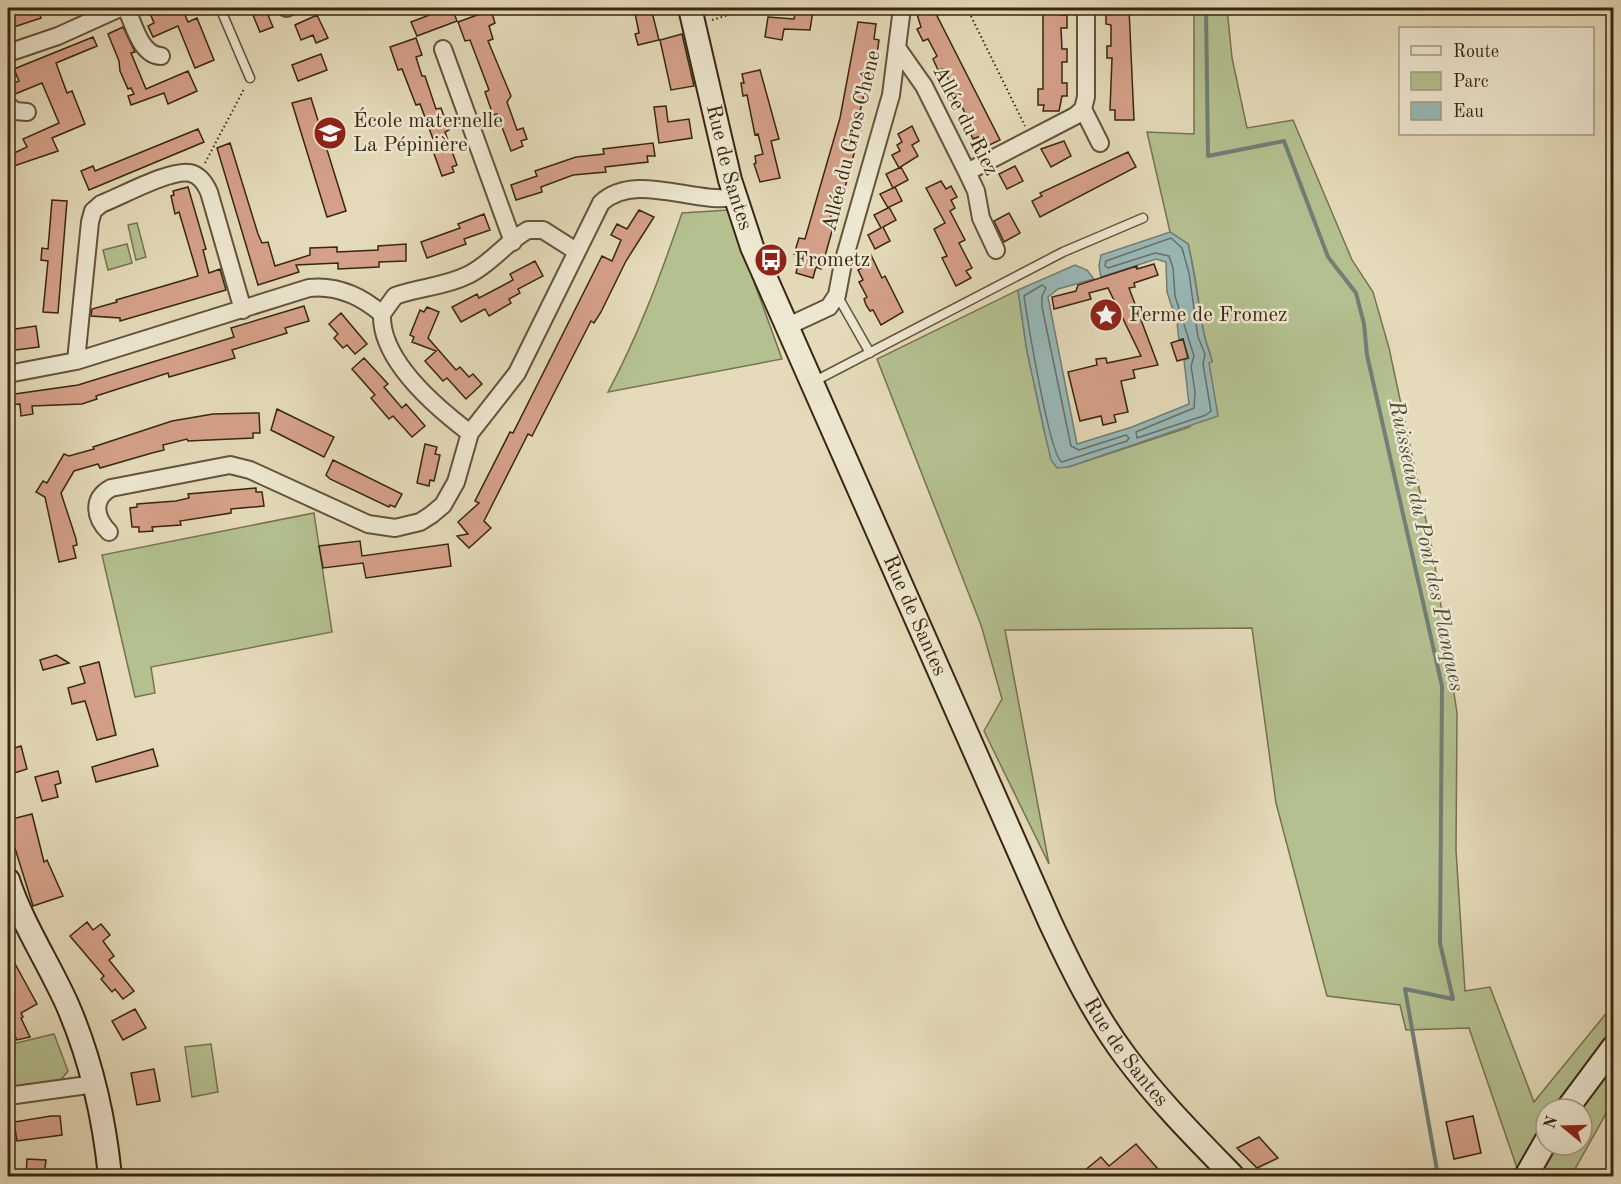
<svg xmlns="http://www.w3.org/2000/svg" width="1621" height="1184" font-family="'Old Standard TT',serif">
<style>
.green{fill:#b4c090;stroke:#767350;stroke-width:1.5;fill-rule:evenodd}
.water{fill:#99b9b9;stroke:#727e76;stroke-width:1.5}
.lines{fill:none;stroke-linecap:round;stroke-linejoin:round}
.shore{stroke:#687065;stroke-width:1.5}
.stream{stroke:#727e76;stroke-width:4}
.building{fill:#d6a18a;stroke:#382611;stroke-width:1.5}
.lane-casing{stroke:#63533b;stroke-width:11}
.street-casing{stroke:#63533b;stroke-width:20}
.secondary-casing{stroke:#382611;stroke-width:26}
.path{stroke:#382611;stroke-width:2;stroke-dasharray:1.5 3;stroke-linecap:butt}
.lane{stroke:#eee8d2;stroke-width:8}
.street{stroke:#eee8d2;stroke-width:16}
.secondary{stroke:#eee8d2;stroke-width:22}
.labels{text-anchor:middle;dominant-baseline:central;stroke-width:5;stroke-linejoin:round;paint-order:stroke}
.poi-label{font-size:21px;fill:#382611;stroke:#eee8d2;text-anchor:start}
.street-label{font-size:21px;fill:#382611;stroke:#eee8d2}
.water-label{font-size:22px;font-style:italic;fill:#504b3b;stroke:#eee8d2}
</style>
<rect width="100%" height="100%" fill="#e5dbba"/>
<filter id="stains"><feTurbulence type="fractalNoise" baseFrequency=".00333" numOctaves="4"/><feColorMatrix values="0 0 0 0 .2 0 0 0 0 .09 0 0 0 0 .02 0 0 0 .5 -.17"/></filter>
<radialGradient id="worn" r=".72"><stop offset=".6" stop-color="#630" stop-opacity="0"/><stop offset="1" stop-color="#630" stop-opacity=".3"/></radialGradient>
<path class="green" d="M1194,8H1227L1232,58L1247,128L1293,120L1352,260L1373,292L1389,348L1433,553L1457,713L1456,850L1465,991L1490,987L1534,1102L1613,1005V1101L1571,1176H1516L1518,1171L1469,1028L1406,1030L1400,1005L1327,996L1276,803L1252,628L1005,630L1049,864L984,731L1002,699L981,625L877,359L1018,290L1027,351L1045,434L1068,467L1190,427L1209,363L1212,361C1210,351 1206,344 1204,334C1198,304 1196,274 1188,244L1170,232L1147,132L1194,134ZM1546,1109H1582V1145H1546Z
M728,210L782,359L608,392C639,334 661,274 682,213Z
M137,223L146,257L136,260L128,225Z
M127,244L132,263L108,270L103,250Z
M314,513L332,632L151,667L155,693L135,697L102,555Z
M54,1034L68,1071L59,1082L8,1089V1045Z
M211,1044L218,1092L192,1097L185,1047Z"/>
<path class="water" d="M1170,232L1188,244C1195,274 1198,304 1204,334C1206,344 1210,352 1212,362L1209,363L1218,416L1068,467L1057,468L1051,460L1045,434L1027,351L1018,290L1075,265L1087,270L1094,279L1058,289L1048,297L1077,444L1132,427L1189,404L1184,360L1189,358L1183,339L1179,340L1177,322L1167,292L1166,262L1156,259L1101,277L1099,266L1101,255Z"/>
<g class="lines">
<path class="shore" d="M1171,238L1182,248L1189,273L1198,337L1205,354L1203,364L1211,411L1206,415L1137,438L1136,432L1194,408L1195,392L1191,366L1194,356L1175,296L1173,268L1169,256L1155,253L1108,268L1105,266L1106,261Z
M1042,285L1046,288L1042,296V307L1071,446L1079,450L1126,435L1129,438L1127,441L1062,462C1050,458 1027,317 1024,296Z"/>
<path class="stream" d="M1206,8L1208,156L1284,141L1328,257L1356,293L1364,324L1367,355L1442,686L1440,943L1453,999L1405,989L1438,1176"/>
</g>
<path class="building" d="M8,8H37L41,18L8,29Z
M157,8H182L188,22L197,18L214,60L195,68L178,26L153,37L148,26L154,23L149,11Z
M250,8H265L273,27L260,32Z
M448,8H452L457,21L417,36L411,22Z
M634,8H651L659,40L638,45L635,34L639,33Z
M796,8L813,10L810,30L784,29L782,40L765,37L768,17L794,19Z
M915,8H933L1000,140L983,148L978,137L973,139L968,128L971,125L962,107L958,109L952,97L956,95L943,69L938,70L933,59L937,56L928,39L923,41L917,29L921,27Z
M1043,8H1061V15H1067V28H1061L1062,49H1067V62H1062V83H1067V96H1062L1059,111H1043L1044,105H1038V89H1043Z
M1111,8H1129L1134,120H1115V110H1110L1112,58H1107V46H1111V25L1106,24V11H1111Z
M491,10L495,23L489,26L493,39L488,41L511,96L507,102L517,130L523,128L527,139L521,141L523,146L511,151L497,114L493,115L485,92L489,90L470,40L465,41L458,22Z
M317,15L328,38L316,43L313,35L301,40L295,25Z
M858,22L876,24L874,39L879,40L878,47L877,53L872,52L868,72L873,73L872,80L871,86L866,85L859,116L864,118L861,130L856,129L850,149L855,150L843,195L838,194L829,222L834,224L825,256L821,269L816,267L813,278L796,273L800,256L794,254L799,238L805,239L840,118Z
M123,27L135,52L131,53L146,89L188,71L197,91L168,104L164,93L131,105L128,96L134,94L131,88L128,89L120,71L119,61L108,34Z
M682,34L694,86L671,90L660,40Z
M93,37L97,46L56,63L67,93L72,91L85,124L52,138L58,151L8,168V156L27,147L23,139L59,123L42,83L15,94L11,84L19,81L14,69Z
M416,38L422,55L416,57L422,76H425L436,109L441,108L449,130L445,132L457,165L452,167L454,172L442,176L432,148L436,147L420,104L416,105L402,69L398,70L390,47Z
M321,54L327,70L298,81L292,65Z
M760,70L779,139L771,141L780,178L760,182L754,164L756,163L755,156L763,154L758,134L755,135L747,95L743,96L741,83H744L742,74Z
M311,98L346,211L327,217L292,103Z
M666,106L668,122L689,119L692,138L659,143L654,107Z
M912,126L919,141L912,145L918,156L899,168L892,155L900,151L897,145L902,142L898,134Z
M198,129L204,142L89,190L81,171L93,166L95,171Z
M1064,141L1071,156L1051,167L1041,149Z
M230,143L258,234L262,243L268,242L275,266L310,255V248L337,247V252L378,250V246L406,244V261L379,262V267L338,269V263L296,265L299,272L258,285L217,148Z
M653,143L655,156H647L648,162L605,167L606,172L573,175L541,187L542,192L516,200L511,185L537,176L535,171L576,157L604,154L603,149Z
M1128,152L1136,167L1040,217L1032,201L1042,196L1040,193Z
M1015,166L1023,181L1007,189L999,174Z
M901,167L908,180L893,188L886,174Z
M941,181L946,189L951,186L957,197L951,200L955,208L950,211L965,240L959,243L972,268L966,271L971,278L956,286L942,258L947,256L934,229L945,223L926,188Z
M188,187L206,249L203,250L209,273L220,269L226,290L120,321V318L91,316L92,309L117,302L116,300L198,276L179,212L175,214L171,196L174,195L173,191Z
M895,187L902,201L889,207L896,220L883,227L890,241L875,249L868,235L881,228L874,215L888,208L880,194Z
M52,200L67,201L58,313L43,312L48,261L41,260L42,248L48,249Z
M639,210L654,217L626,261L601,312L594,323L591,321L532,436L528,434L484,521L491,528L469,548L457,536L468,534L458,522L479,503L475,501L510,432L513,433L602,256L612,261L621,240L611,235L617,224L627,229Z
M1009,213L1020,233L1004,242L994,221Z
M484,214L490,230L464,239L466,244L427,258L421,242L460,228L458,224Z
M871,255L882,278L885,276L903,312L881,325L873,310L870,311L866,305L864,299L867,297L859,282L863,280L858,270L862,268L859,261Z
M535,261L543,276L518,289L520,293L509,299L511,303L489,316L485,309L461,322L452,307L477,294L479,298L500,287L513,280L510,274Z
M1154,264L1158,275L1134,283L1135,287L1129,288L1158,365L1133,370L1135,378L1121,381L1128,412L1114,415L1116,422L1103,425L1101,416L1080,421L1068,372L1097,365L1096,359L1106,358L1107,363L1141,356L1108,288L1089,293L1091,299L1054,309L1052,297L1076,291L1078,285L1137,266V269Z
M304,306L309,321L285,328L287,333L232,350L235,358L169,377L168,373L96,396L97,399L82,404L32,406L33,414L21,416L20,404L8,405V395L78,385L234,337L231,328Z
M427,307L439,312L428,338L456,370L460,367L469,377L473,374L482,384L466,399L447,378L443,381L425,361L436,351L412,342L414,337L410,335L420,310L424,312Z
M341,313L367,344L355,354L347,345L343,348L334,338L338,334L329,324Z
M36,326L39,347L8,351V330Z
M1183,339L1188,358L1177,361L1171,343Z
M364,358L388,384L384,387L402,408L406,404L425,426L412,437L393,416L389,419L371,398L375,395L352,369Z
M277,409L334,437L324,457L271,430Z
M259,413L260,433H253V438L188,441L187,439L163,445L164,450L152,453L100,468L98,464L74,471L61,493L76,539L77,545L73,546L76,558L59,562L45,497L36,492L43,481L47,483L64,454L69,456L94,449L93,447L172,421L213,414Z
M425,444L437,447L435,454L440,455L434,481L430,480L429,486L417,483Z
M333,460L402,494L395,507L390,505L389,507L330,479L326,475Z
M256,488V492H262L264,506L231,509V513L180,521L181,525L152,527L153,531L139,532V527H132L130,508L137,507V504L176,501L189,498L188,494Z
M360,541L362,556L448,544L451,566L366,578L363,563L323,568L319,546Z
M56,655L69,663L43,670L40,660Z
M99,662L116,735L97,740L85,701L72,704L68,688L85,683L80,667Z
M21,746L27,769L8,775V750Z
M153,749L158,766L96,782L92,767Z
M58,771L61,783L55,785L58,797L42,801L35,777Z
M32,814L44,862L47,860L63,896L33,906L8,826V820Z
M87,922L93,930L101,924L110,935L103,941L114,956L109,960L134,991L123,999L115,989L112,992L101,979L104,976L70,936Z
M8,951L37,1004L21,1013L23,1017L21,1018L30,1037L17,1040L8,1023Z
M135,1009L146,1028L123,1040L112,1021Z
M154,1069L160,1101L137,1105L131,1073Z
M51,1116H60L62,1135L17,1141L14,1122Z
M1473,1116L1481,1153L1454,1159L1446,1122Z
M1259,1137L1278,1158L1257,1168L1237,1148Z
M1136,1144L1158,1169L1149,1176H1078L1101,1157L1109,1166Z
M27,1159L46,1160L44,1176H26Z"/>
<g class="lines">
<g class="lane-casing">
<path id="lane" d="M220,8L250,78
M837,295L870,353
M813,382L1063,252L1143,218"/>
</g>
<g class="street-casing">
<path id="street" d="M126,8C134,24 140,55 161,56
M286,8H287
M443,49L513,242
M898,49L924,86L967,172L976,191L981,218L996,250
M8,53L58,36L120,8
M8,105L15,111L27,112
M1083,109L1100,143
M967,172L1075,116L1083,109L1086,97V8
M382,314L395,296C419,287 444,287 468,275C491,264 506,242 528,230H543L576,251
M382,314C380,360 437,408 470,433
M786,327L829,307L837,295L843,263L891,95L902,8
M76,361L90,222L93,211L101,204C122,196 170,169 190,173C200,175 205,183 209,192L243,310
M8,374L76,361L309,288C337,285 361,296 382,314
M109,532C95,518 91,499 111,488L230,465L250,470L368,524L395,528L420,522L431,515L443,505L456,482L470,433L517,373L601,203C635,171 695,205 735,197
M8,1096L95,1084"/>
</g>
<g class="secondary-casing">
<g id="secondary">
<path id="s1" d="M690,8L730,180L752,247L1050,922C1072,969 1095,1016 1126,1057C1158,1100 1196,1138 1233,1176"/>
<path d="M8,880C22,923 48,962 67,1004C91,1059 104,1117 110,1176"/>
<path d="M1567,1109L1614,1046"/>
<path d="M1526,1176L1546,1141"/>
</g>
</g>
<path class="path" d="M967,8L1025,126
M712,20L752,8
M205,163L244,89"/>
<use href="#lane" class="lane"/>
<use href="#street" class="street"/>
<use href="#secondary" class="secondary"/>
</g>
<defs>
<g id="school-disc" transform="scale(1.725)"><circle r="9.5" fill="#8f2418" stroke="#eee8d2"/><path d="M0-5L7-2L0 1L-7-2ZM-4 1L0 2.5L4 1V4Q0 6-4 4Z" fill="#fff"/></g>
<g id="bus-disc" transform="scale(1.725)"><circle r="9.5" fill="#8f2418" stroke="#eee8d2"/><path d="M-5-6H5V4H4V6H2V4H-2V6H-4V4H-5ZM-3.5-4V0h7V-4ZM-3.5 1.2v1.5H-2V1.2ZM2 1.2v1.5H3.5V1.2Z" fill="#fff"/></g>
<g id="sight-disc" transform="scale(1.725)"><circle r="9.5" fill="#8f2418" stroke="#eee8d2"/><path d="M0-6L1.8-2.2L6-1.7L2.9 1.2L3.7 5.4L0 3.3L-3.7 5.4L-2.9 1.2L-6-1.7L-1.8-2.2Z" fill="#fff"/></g>
</defs>
<g fill-rule="evenodd">
<use href="#school-disc" x="330" y="133"/>
<use href="#bus-disc" x="771" y="260"/>
<use href="#sight-disc" x="1106" y="315"/>
</g>
<g class="labels">
<g class="poi-label">
<text x="353" y="121">École maternelle<tspan x="353" dy="24">La Pépinière</tspan></text>
<text x="794" y="260">Frometz</text>
<text x="1129" y="315">Ferme de Fromez</text>
</g>
<g class="street-label">
<text transform="translate(965 121) rotate(63)">Allée du Riez</text>
<text transform="translate(852 141) rotate(-76)">Allée du Gros Chêne</text>
<text stroke="none"><textPath href="#s1" startOffset="164">Rue de Santes</textPath></text>
<text stroke="none"><textPath href="#s1" startOffset="650">Rue de Santes</textPath></text>
<text stroke="none"><textPath href="#s1" startOffset="1136">Rue de Santes</textPath></text>
</g>
<g class="water-label">
<text transform="translate(1426 546) rotate(78)">Ruisseau du Pont des Planques</text>
</g>
</g>
<rect width="1621" height="1184" fill="none" stroke="#e5dbba" stroke-width="30"/>
<rect x="9" y="9" width="1603" height="1166" fill="none" stroke="#382611" stroke-width="3"/>
<rect x="15" y="15" width="1591" height="1154" fill="none" stroke="#382611" stroke-width="1.5"/>
<rect x="1399" y="27" width="195" height="108" fill="#eee8d2" stroke="#a59a85" stroke-width="1.5"/>
<rect x="1411" y="46" width="30" height="9" fill="#eee8d2" stroke="#a59a85" stroke-width="1.5"/>
<text x="1453" y="57" font-size="18" fill="#382611">Route</text>
<rect x="1411" y="72" width="30" height="18" fill="#b4c090" stroke="#a59a85" stroke-width="1.5"/>
<text x="1453" y="87" font-size="18" fill="#382611">Parc</text>
<rect x="1411" y="102" width="30" height="18" fill="#99b9b9" stroke="#a59a85" stroke-width="1.5"/>
<text x="1453" y="117" font-size="18" fill="#382611">Eau</text>
<g transform="translate(1564 1127) rotate(289)"><circle r="28" fill="#eee8d2" stroke="#a59a85" stroke-width="1.5"/>
<path d="M0-4.5L10 22L0 15L-10 22Z" fill="#8f2418"/>
<text y="-9" font-size="16" font-weight="bold" text-anchor="middle" fill="#382611">N</text>
</g>
<rect width="100%" height="100%" filter="url(#stains)"/>
<rect width="100%" height="100%" fill="url(#worn)"/>
</svg>
